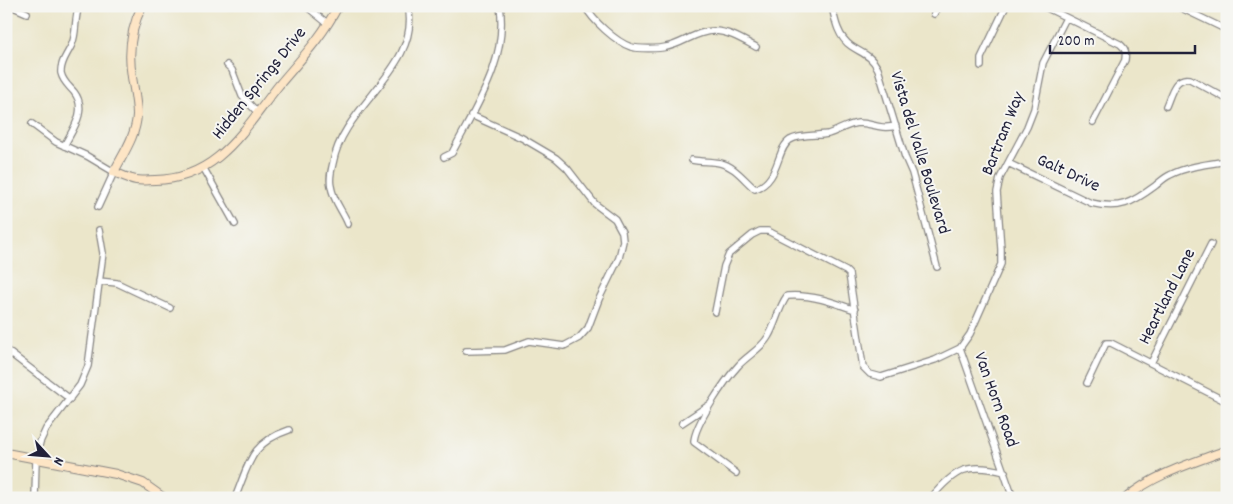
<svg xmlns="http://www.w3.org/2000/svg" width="1233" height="504" font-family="Dekko,sans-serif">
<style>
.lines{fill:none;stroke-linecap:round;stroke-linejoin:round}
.street-casing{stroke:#868482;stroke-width:8}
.secondary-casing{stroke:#868482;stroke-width:10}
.street{stroke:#fff;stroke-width:5.5}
.secondary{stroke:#fde5c5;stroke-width:8}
.labels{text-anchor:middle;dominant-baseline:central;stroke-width:4;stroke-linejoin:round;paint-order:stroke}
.street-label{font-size:18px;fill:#22223b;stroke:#f6f6f2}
</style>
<rect width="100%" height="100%" fill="#f6f6f2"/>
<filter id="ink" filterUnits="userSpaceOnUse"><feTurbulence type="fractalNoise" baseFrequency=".02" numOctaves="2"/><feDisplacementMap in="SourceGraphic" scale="10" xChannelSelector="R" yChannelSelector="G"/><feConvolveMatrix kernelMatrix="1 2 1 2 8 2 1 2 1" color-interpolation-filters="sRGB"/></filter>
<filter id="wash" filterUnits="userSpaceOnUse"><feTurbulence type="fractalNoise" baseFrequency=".0096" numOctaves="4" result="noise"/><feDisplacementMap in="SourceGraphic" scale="20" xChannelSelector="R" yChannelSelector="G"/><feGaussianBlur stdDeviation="1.12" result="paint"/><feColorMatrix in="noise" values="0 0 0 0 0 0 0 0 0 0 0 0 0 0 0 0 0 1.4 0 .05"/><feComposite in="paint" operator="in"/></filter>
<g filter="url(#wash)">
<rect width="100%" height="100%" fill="#ebe6ca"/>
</g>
<g filter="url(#ink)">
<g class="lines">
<g class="street-casing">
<path id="street" d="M11,6L27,13
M306,6L327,23
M585,6C592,20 616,42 631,47C638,49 659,49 666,47C683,44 696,31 713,31C729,31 743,40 756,47
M832,6C835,21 838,37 851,46C863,54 871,55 878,69L905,157L912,173L937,267
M1043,6L1120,44C1126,49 1126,52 1125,60L1093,122
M1177,6L1227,30
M934,14L938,6
M227,65L232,70L242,96L258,113
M981,66V58L1006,6
M1166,106C1171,95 1174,76 1190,79L1227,99
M32,124L56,142L87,156L114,172L98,207
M64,146C73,129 88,110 74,92C69,86 63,82 61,73C60,62 68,54 72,44C77,33 74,19 79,6
M444,157L452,153C476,106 508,61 500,6
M692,160C702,162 711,161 720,163C735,166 744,180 755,189C780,181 776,149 790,140C800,134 817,136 828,134C838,131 848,124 858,123C873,123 878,130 896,126
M1008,163L1091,203C1120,210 1132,203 1155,186C1160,182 1165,177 1170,175C1188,166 1208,164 1227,161
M203,167L235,224
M6,218L8,219
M348,224C343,211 333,201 331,186C329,179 331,171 333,163C343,105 422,67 408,6
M99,281L117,283L170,308
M715,312L724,266L729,254L752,235L760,231H768L846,271L849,274L863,367L870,374L881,377L935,360L960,348
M960,348L970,334L1001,264V249L997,192L1000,178L1027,127L1034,109L1043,63L1066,18
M960,348L1013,498
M6,350L70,399
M466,351L505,350L529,341L564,346L579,338L588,328L599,299L619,258L623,241L622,232L615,219L595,204L567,168L556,158L522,138L471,115
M1151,363L1211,244
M1087,383L1106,343H1111L1227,402
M682,423L709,405
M736,473L694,442C694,425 726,379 738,366C747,356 761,349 768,337C776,324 778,308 787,296C811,294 833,302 855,310
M35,498L36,459L40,442L46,429L80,385L88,366L103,253L99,230
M235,498C249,464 250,443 289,430
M931,498C955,469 968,462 1005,472"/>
</g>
<g class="secondary-casing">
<path id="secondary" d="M142,6C131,28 128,53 132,77C134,90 137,103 137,115C136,136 123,154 114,172C121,175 129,179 136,180C142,181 149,180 155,180C218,179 244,129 279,85C300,60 323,36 338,6
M6,453L116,474L143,483L164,498
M1126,498C1154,474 1193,463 1227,450"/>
</g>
<use href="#street" class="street"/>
<use href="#secondary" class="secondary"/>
</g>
</g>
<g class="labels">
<g class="street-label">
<text transform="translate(260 84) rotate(-51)">Hidden Springs Drive</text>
<text transform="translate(1004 134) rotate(-68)">Bartram Way</text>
<text transform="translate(919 153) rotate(73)">Vista del Valle Boulevard</text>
<text transform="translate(1068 174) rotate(25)">Galt Drive</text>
<text transform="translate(1168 297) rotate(-63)">Heartland Lane</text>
<text transform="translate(995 400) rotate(70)">Van Horn Road</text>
</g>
</g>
<rect width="1233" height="504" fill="none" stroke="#f6f6f2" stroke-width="25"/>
<g transform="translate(48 456) rotate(116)" stroke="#f6f6f2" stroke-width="4" paint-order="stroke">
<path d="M0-4L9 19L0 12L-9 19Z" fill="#22223b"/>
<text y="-8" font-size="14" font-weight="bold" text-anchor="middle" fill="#22223b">N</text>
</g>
<path d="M1050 45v8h145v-8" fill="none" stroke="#22223b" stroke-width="2.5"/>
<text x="1058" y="45" font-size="15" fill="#22223b" stroke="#f6f6f2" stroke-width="4" paint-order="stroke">200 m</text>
</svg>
